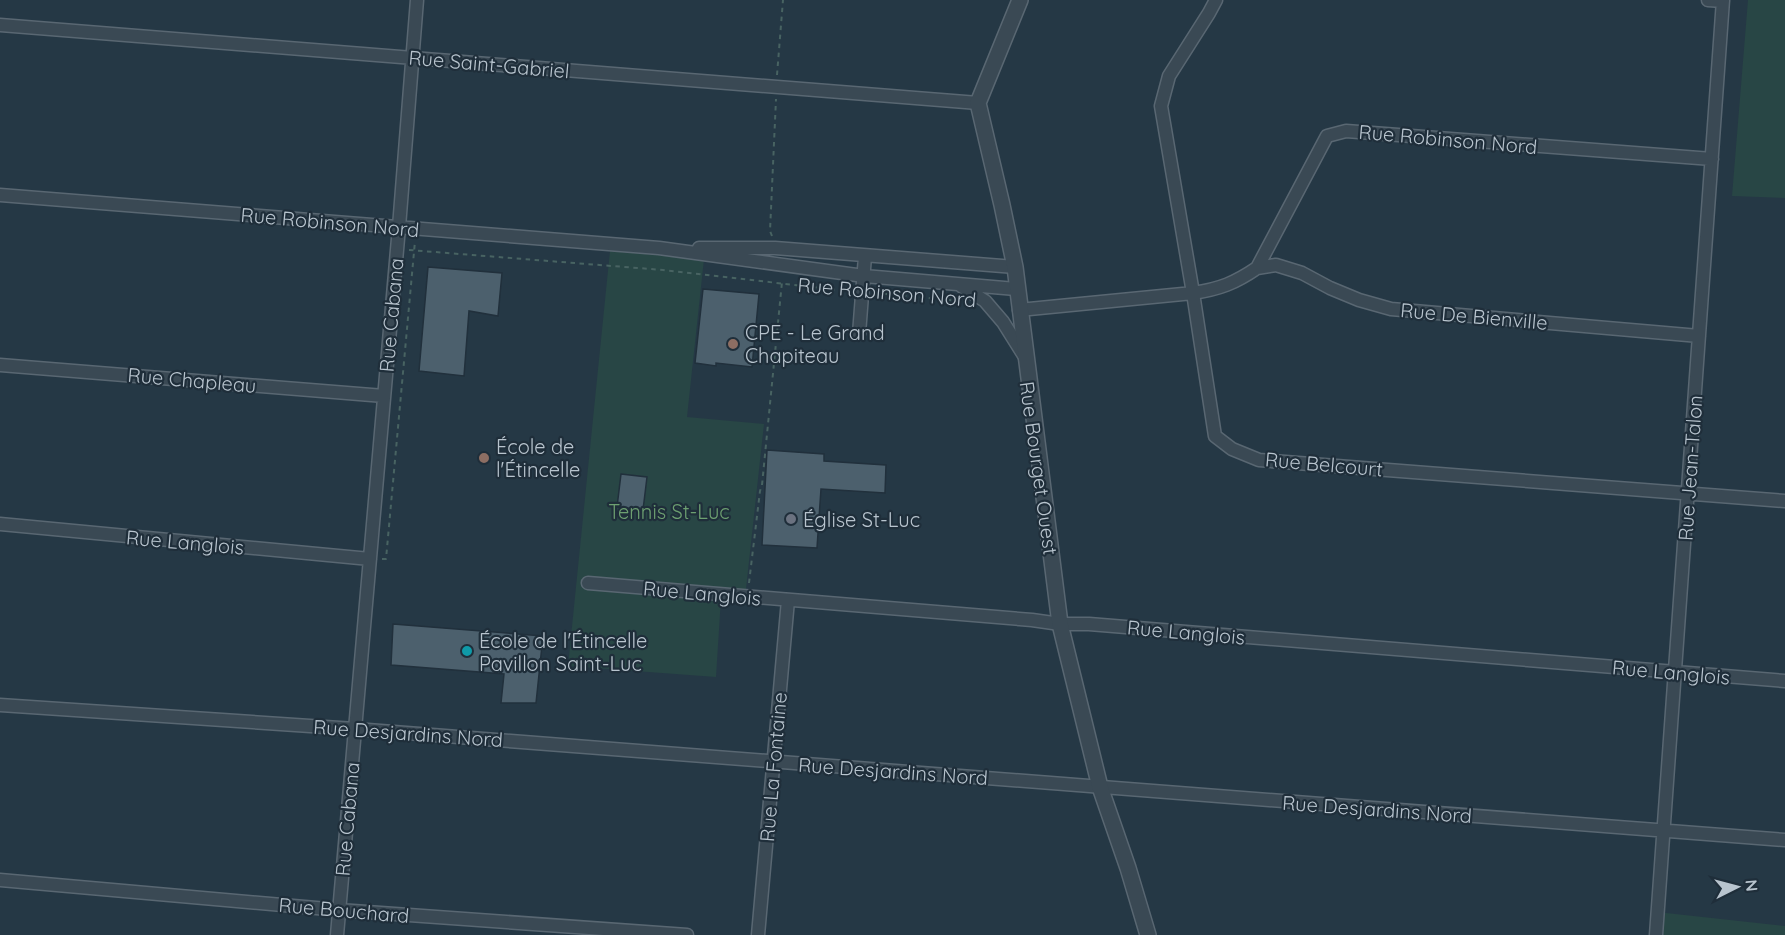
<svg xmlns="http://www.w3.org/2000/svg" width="1785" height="935" font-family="Quicksand,sans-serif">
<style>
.green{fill:#284645}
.building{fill:#4c606d;stroke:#21303c;stroke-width:1.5}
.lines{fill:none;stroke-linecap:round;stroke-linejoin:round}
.minor-casing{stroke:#596772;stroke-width:15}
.tertiary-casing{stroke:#596772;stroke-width:18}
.path{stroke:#486362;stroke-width:2;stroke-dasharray:4.5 4.5;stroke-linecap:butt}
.minor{stroke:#3a4954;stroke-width:12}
.tertiary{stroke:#3a4954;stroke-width:15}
.education-dot{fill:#8d6e63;stroke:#1f2e3a;stroke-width:2}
.worship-dot{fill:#6b7280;stroke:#1f2e3a;stroke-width:2}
.culture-dot{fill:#0f9aa8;stroke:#1f2e3a;stroke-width:2}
.labels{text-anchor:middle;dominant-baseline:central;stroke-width:4.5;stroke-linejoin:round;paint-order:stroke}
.street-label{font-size:20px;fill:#b8c4ce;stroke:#1f2e3a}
.poi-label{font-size:20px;fill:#b8c4ce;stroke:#1f2e3a;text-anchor:start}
.park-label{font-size:20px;fill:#6da071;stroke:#1f2e3a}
</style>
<rect width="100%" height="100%" fill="#253845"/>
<path class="green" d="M1748,0H1785V198L1732,196Z
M610,251L704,259L687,417L764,424L745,598H721L716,677L568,666Z
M1657,912L1785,926V935H1656Z"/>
<path class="building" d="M428,267L502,273L498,316L469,311L464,376L419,371Z
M703,289L759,294L752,367L716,363V366L695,363Z
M767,450L824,454V461L886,465L885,493L821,489L817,548L762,545Z
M621,474L647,477L643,510L617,507Z
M393,624L543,636L536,703H501L504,674L391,665Z"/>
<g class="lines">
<g class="minor-casing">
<path id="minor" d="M1216,0L1209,13L1169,76L1161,106L1193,293L1215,436L1232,449L1259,460L1785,501
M1708,0L1723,1
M0,25L978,103
M0,195L659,248L864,276L1016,289
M699,248H775L1015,267
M1257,268L1276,265L1302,273L1330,288L1359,300L1391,309L1699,336
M961,286L985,301L1003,322L1025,357
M1019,310L1193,293C1220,289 1235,283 1257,268L1327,136L1346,131L1712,159
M859,334L865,256
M0,365L384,396
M0,524L370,559
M588,583L1032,620L1060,624H1089L1785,681
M0,705L355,729L1785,840
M0,880L339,910L687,935
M337,935L399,227L417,0
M758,935L788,600
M1656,935L1723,0"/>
</g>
<g class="tertiary-casing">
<path id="tertiary" d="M1020,0L978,103L1002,205L1015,267L1060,624L1100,787L1128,868L1148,935"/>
</g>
<path class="path" d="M777,75L783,0
M772,236L770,231L776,99
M409,250L663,270L848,291
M875,293L959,301
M382,559H386L415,241
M749,583L760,491L762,485L782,282"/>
<use href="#minor" class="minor"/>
<use href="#tertiary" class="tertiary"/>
</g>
<g class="education-dot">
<circle cx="733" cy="344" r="6"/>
<circle cx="484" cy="458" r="6"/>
</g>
<circle class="worship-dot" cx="791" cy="519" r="6"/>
<circle class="culture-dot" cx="467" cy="651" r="6"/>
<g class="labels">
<g class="street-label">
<text transform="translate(489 64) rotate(5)">Rue Saint-Gabriel</text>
<text transform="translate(1448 139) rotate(5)">Rue Robinson Nord</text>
<text transform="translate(330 222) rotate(5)">Rue Robinson Nord</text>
<text transform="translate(887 292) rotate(5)">Rue Robinson Nord</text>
<text transform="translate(391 315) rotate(-85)">Rue Cabana</text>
<text transform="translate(1474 316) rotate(5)">Rue De Bienville</text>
<text transform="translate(192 380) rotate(5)">Rue Chapleau</text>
<text transform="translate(1324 464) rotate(5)">Rue Belcourt</text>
<text transform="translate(1039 468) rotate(82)">Rue Bourget Ouest</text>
<text transform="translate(1690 468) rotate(-86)">Rue Jean-Talon</text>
<text transform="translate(185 542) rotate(5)">Rue Langlois</text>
<text transform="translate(702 593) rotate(5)">Rue Langlois</text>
<text transform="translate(1186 632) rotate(5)">Rue Langlois</text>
<text transform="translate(1671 672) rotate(5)">Rue Langlois</text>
<text transform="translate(408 733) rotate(4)">Rue Desjardins Nord</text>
<text transform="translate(773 767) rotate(-85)">Rue La Fontaine</text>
<text transform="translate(893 771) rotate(4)">Rue Desjardins Nord</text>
<text transform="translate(1377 809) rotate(4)">Rue Desjardins Nord</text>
<text transform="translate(347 819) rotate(-85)">Rue Cabana</text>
<text transform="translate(344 910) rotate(5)">Rue Bouchard</text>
</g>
<g class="poi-label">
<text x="745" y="332">CPE - Le Grand<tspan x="745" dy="23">Chapiteau</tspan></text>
<text x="496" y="446">École de<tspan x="496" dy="23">l'Étincelle</tspan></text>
<text x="803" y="519">Église St-Luc</text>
<text x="479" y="640">École de l'Étincelle<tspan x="479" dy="23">Pavillon Saint-Luc</tspan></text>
</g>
<g class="park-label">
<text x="669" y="511">Tennis St-Luc</text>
</g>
</g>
<g transform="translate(1737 887) rotate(84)" stroke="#1f2e3a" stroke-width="4.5" paint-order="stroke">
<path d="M0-4.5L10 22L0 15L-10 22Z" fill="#b8c4ce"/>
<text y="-9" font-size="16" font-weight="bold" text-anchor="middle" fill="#b8c4ce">N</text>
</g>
</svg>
